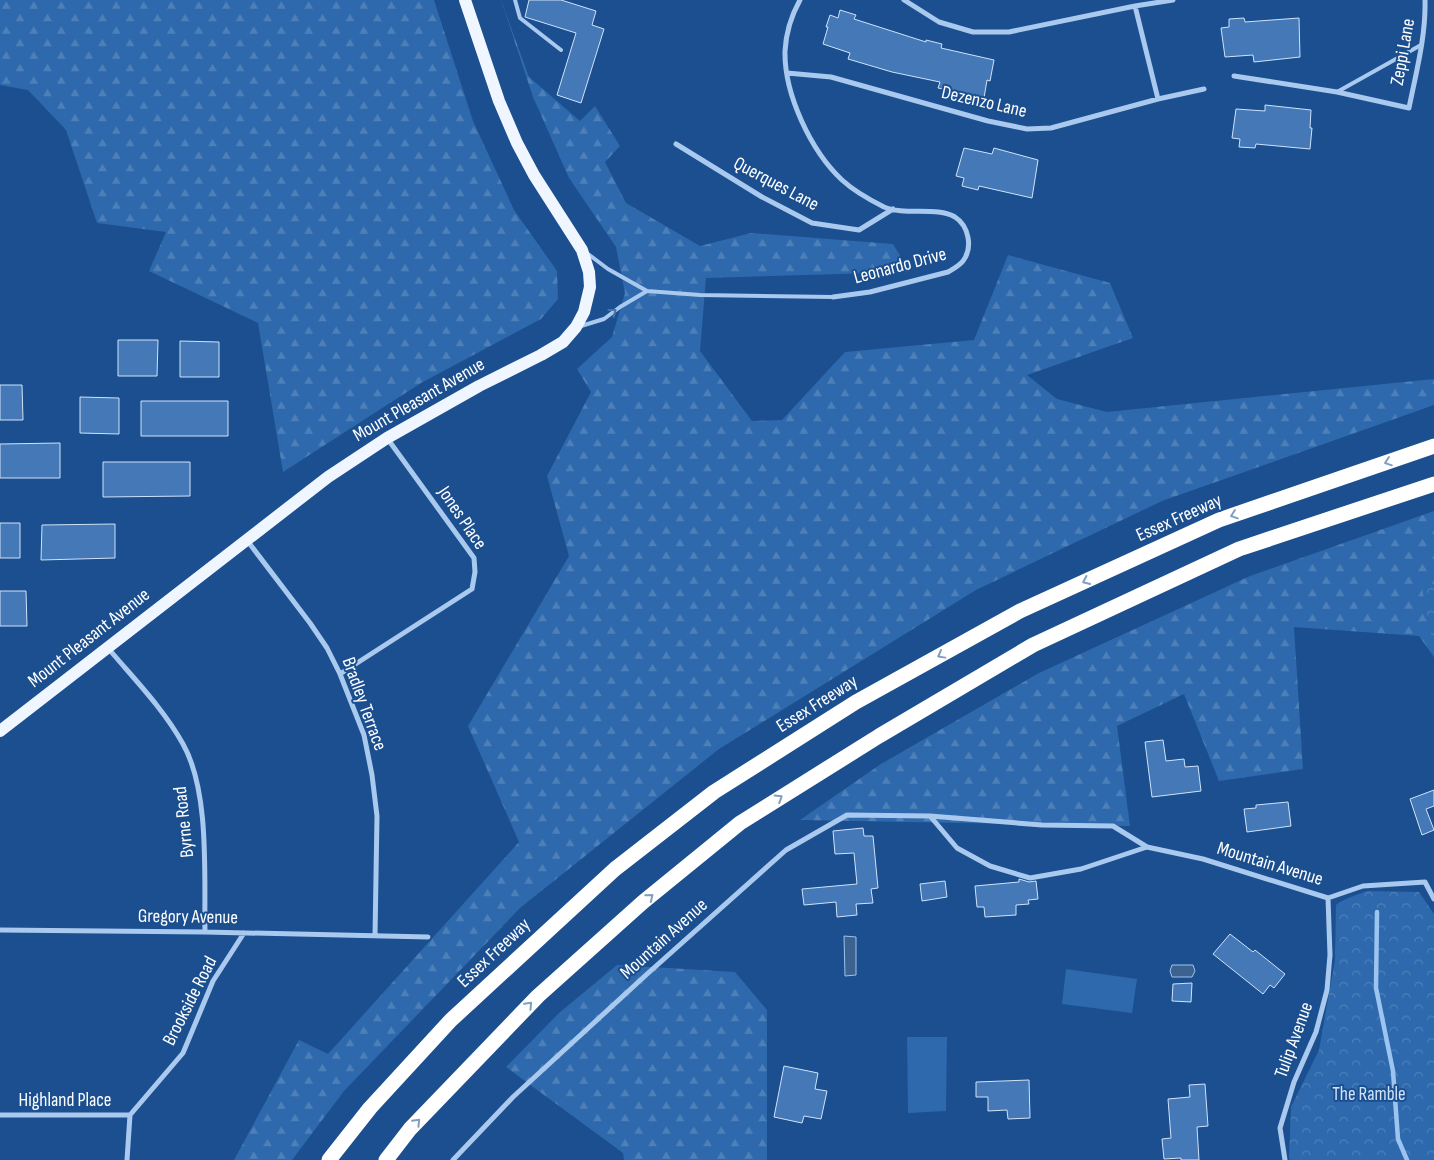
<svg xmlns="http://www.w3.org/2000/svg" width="1434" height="1160" font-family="'Sofia Sans Condensed',sans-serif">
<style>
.grass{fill:#2e69ad}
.forest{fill:url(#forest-firs)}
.park{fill:url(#park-crowns)}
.water{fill:#3c6290;stroke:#9cc4f0}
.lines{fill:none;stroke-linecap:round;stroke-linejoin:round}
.stream{stroke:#9cc4f0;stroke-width:4.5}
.building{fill:#4478b7;stroke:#cfe3fa}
.lane{stroke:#a9c9ee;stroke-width:4}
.street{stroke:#a9c9ee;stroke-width:5}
.primary{stroke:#f0f6ff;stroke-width:12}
.highway{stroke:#fff;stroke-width:15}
.oneway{stroke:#4674ac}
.oneway2{stroke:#829ec1}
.labels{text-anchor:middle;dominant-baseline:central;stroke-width:4;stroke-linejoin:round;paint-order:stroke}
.street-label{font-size:19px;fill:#fff;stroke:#1b4f8f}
.park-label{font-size:19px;fill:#cfe3fa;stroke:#1b4f8f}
</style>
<defs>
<pattern id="forest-firs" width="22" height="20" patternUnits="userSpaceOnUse" patternTransform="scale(1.25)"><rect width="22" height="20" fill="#2e69ad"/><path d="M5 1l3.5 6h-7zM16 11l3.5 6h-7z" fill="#4d80b9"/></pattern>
<pattern id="park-crowns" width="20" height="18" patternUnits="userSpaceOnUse" patternTransform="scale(1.25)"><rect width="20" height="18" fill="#2e69ad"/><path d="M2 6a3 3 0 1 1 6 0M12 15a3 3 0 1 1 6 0" fill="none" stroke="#4d80b9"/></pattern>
</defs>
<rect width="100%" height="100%" fill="#1b4f8f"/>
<path class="grass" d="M1066,969L1137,979L1132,1013L1062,1004Z
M907,1037H947L946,1111L908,1113Z"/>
<path class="forest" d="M0,0H434L473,121L514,210L557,271L558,299L541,319L421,383L283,472L258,323L149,271L166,232L97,223L66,130L28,90L0,85Z
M501,0L529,77L580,121L595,106L620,146L605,162L626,203L700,246L751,233L893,244L910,272L706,278L700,351L752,421L782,420L845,352L974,340L1008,255L1110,283L1133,338L1027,375L1057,399L1107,412L1434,379V405L1162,501L976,590L719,749L520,908L344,1091L292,1160H234L299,1040L328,1054L519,842L468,726L569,556L547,476L591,392L577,369L612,337L625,293L616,247L569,178L533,97Z
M1434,511V657L1419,636L1294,627L1303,769L1219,781L1184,694L1117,726L1130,826L800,820L881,764L1039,673L1250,576Z
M617,965L735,972L767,1010V1160H624L623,1153L506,1067L559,1013Z"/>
<path class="park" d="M1434,585V649L1422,588Z
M1367,891L1419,892L1434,914V1160H1290L1289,1157L1291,1107L1319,1050L1335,960L1336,905C1343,899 1357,895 1367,891Z"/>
<path class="water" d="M844,936L856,937V975L845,976Z
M1172,965H1193L1195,971L1192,977H1172L1170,971Z"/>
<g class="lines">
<path class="stream" d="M1377,912L1376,988L1393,1071L1398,1139L1407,1160"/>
</g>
<path class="building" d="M529,0H561L596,11L592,25L604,29L581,103L557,95L576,33L525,17Z
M840,10L856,15L854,19L926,42V40L942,44L941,48L994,60L990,81L987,80L984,98L938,88L940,82L892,72L848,59L850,53L823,44L828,27H826L830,15L838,18Z
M1244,18L1245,22L1299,18L1300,57L1254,62L1253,55L1225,57L1221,28L1229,27V19Z
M1265,105L1311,110L1310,128H1312L1310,149L1256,144L1255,148L1239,147L1240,139L1232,138L1236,109L1265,111Z
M964,148L992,154L994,148L1038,160L1032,198L979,186L978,190L962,186L964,178L956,176Z
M118,340H158L157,376H118Z
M180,341L219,342V377H180Z
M0,385H22L23,420H0Z
M80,397L119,398V434L80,433Z
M141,401H228V436H141Z
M60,443V478H0V444Z
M103,462H190V496L103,497Z
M0,523H20V558H0Z
M115,524V558L41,560L42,525Z
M0,591H26L27,626H0Z
M1163,740L1166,761L1184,759L1185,767L1198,766L1201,791L1152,797L1145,742Z
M1434,790V806L1426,809L1434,830L1422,835L1410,799Z
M1288,802L1291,826L1247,832L1244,809L1256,808V805Z
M863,828L864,836H873L878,888L871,889L873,903L856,904L857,915L837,917L836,902L804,905L802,889L857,884L854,853L835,854L833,831Z
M1019,879L1029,882L1036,881L1038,899L1028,900L1029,904L1016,905V915L985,917L984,907H977L975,886L1019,882Z
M945,881L947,897L922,901L920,884Z
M1230,934L1253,952L1255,950L1285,974L1274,988L1270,985L1263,994L1213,954Z
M1192,983L1191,1002L1172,1001L1173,984Z
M784,1066L818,1073L815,1089L827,1091L821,1119L804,1116L802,1123L774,1117Z
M1029,1080L1030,1118L1008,1119L1007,1110L988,1111V1097H976V1082Z
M1205,1084L1208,1126L1197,1127L1199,1160H1181V1158L1164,1159L1162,1139L1171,1138L1168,1099L1190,1097L1189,1085Z"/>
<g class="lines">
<path class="lane" d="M515,0L520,18L561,50
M1337,92L1421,45
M588,254L608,269L647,291L700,295L833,297
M581,326L604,319L620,307L647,291"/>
<path class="street" d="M800,0C791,16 786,33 785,51C784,94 811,151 842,180C854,191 870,200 884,207C905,216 937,206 955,217C969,226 973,248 963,261C959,266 953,269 948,272L870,292L833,297
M904,0L939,22L973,32H1009L1135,6L1173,0
M1135,6L1158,99
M787,73L831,77L988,121L1027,129L1051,128L1158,99L1204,89
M1234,76L1337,92L1409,108C1416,73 1426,36 1425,0
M676,144L762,197L812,223L859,230L893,209
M246,539L310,623L327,648L340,674L364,735L372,775L377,816L375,936
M108,648C134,679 163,708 183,744C210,792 204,876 205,932
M340,674L472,589L475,572L474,558L387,438
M930,816L1042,825L1113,826L1147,847
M0,930L205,932L428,937
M0,1115H130
M127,1160L130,1115L183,1053L213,981L244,933
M453,1160L513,1097L646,975L786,850L847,815L930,816L957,848L990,866L1030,878L1081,869L1147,847L1203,859L1328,898L1363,886L1425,882L1434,899
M1285,1160L1280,1128L1294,1082L1316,1032L1327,990L1330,955L1328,898"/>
<path class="primary" d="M0,731L328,477L387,438L479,386L541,355L563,342L576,327L584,312L590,287L589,272L582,250L534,175L517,143L499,101L465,0"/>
<path class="highway" d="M329,1160L370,1108L451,1020L615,869L714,792L856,702L1020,611L1219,520L1434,446
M386,1160L410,1129L538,996L643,902L740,823L879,736L1033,645L1239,549L1434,484"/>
</g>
<defs><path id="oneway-chevron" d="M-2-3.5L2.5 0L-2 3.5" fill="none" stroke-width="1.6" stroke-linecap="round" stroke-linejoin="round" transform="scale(1.25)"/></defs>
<use class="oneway" href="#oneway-chevron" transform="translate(613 312) rotate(-37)"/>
<g class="oneway2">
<use href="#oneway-chevron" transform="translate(1388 462) rotate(161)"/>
<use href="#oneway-chevron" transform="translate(1234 515) rotate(161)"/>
<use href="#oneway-chevron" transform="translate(1086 581) rotate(155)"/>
<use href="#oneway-chevron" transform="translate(941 655) rotate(151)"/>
<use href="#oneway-chevron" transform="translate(779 798) rotate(-32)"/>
<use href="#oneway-chevron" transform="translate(650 897) rotate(-39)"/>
<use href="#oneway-chevron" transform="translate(529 1005) rotate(-46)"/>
<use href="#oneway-chevron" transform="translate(417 1122) rotate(-46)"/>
</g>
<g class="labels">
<g class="street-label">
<text transform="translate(1403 52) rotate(-80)">Zeppi Lane</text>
<text transform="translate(984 102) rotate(13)">Dezenzo Lane</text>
<text transform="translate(776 184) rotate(28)">Querques Lane</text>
<text transform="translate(900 266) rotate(-15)">Leonardo Drive</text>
<text transform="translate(419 400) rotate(-30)">Mount Pleasant Avenue</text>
<text transform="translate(462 518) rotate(56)">Jones Place</text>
<text transform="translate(1179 518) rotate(-24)">Essex Freeway</text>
<text transform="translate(89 638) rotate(-38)">Mount Pleasant Avenue</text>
<text transform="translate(364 704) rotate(70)">Bradley Terrace</text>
<text transform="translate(817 704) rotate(-32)">Essex Freeway</text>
<text transform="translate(184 822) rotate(-96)">Byrne Road</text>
<text transform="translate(1270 864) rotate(17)">Mountain Avenue</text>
<text transform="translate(188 917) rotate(1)">Gregory Avenue</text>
<text transform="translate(664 939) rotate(-42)">Mountain Avenue</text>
<text transform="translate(494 953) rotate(-43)">Essex Freeway</text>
<text transform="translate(190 1001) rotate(-63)">Brookside Road</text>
<text transform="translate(1294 1040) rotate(-70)">Tulip Avenue</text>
<text x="65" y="1100">Highland Place</text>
</g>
<g class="park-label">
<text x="1369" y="1094">The Ramble</text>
</g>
</g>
</svg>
